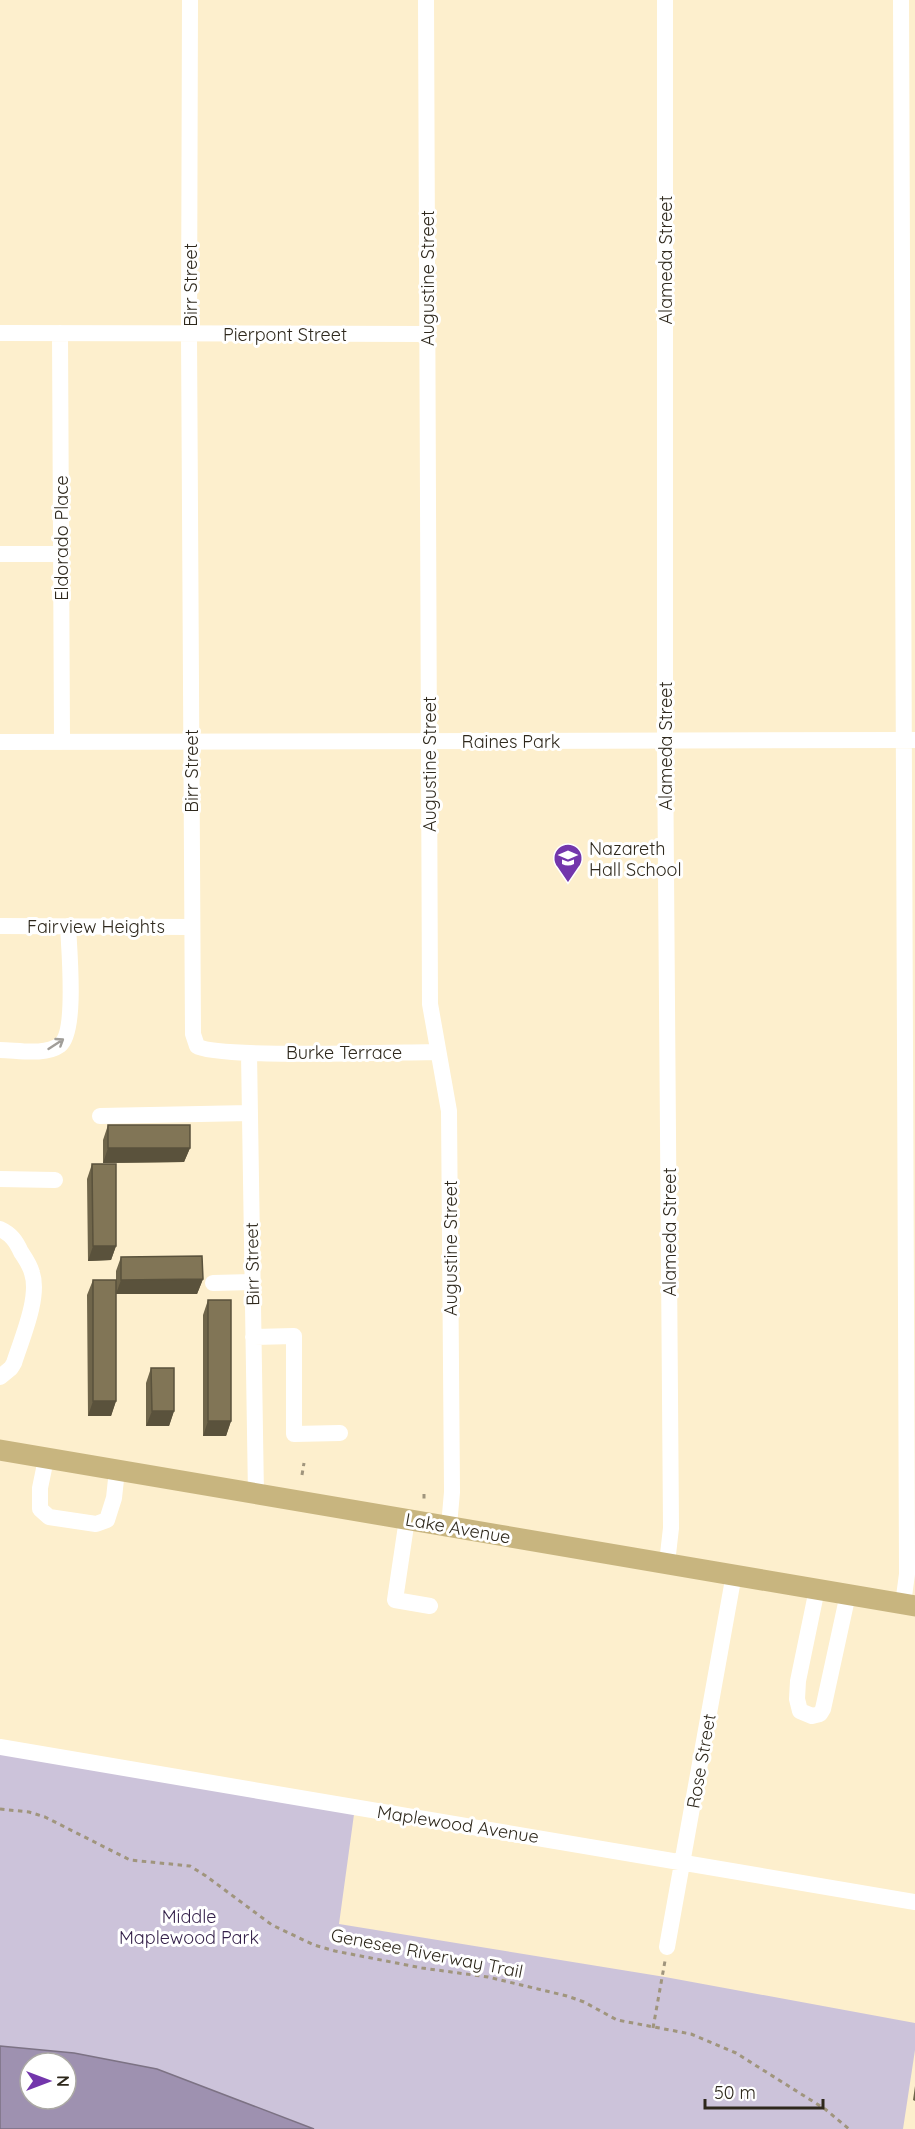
<svg xmlns="http://www.w3.org/2000/svg" width="915" height="2129" font-family="Quicksand,sans-serif">
<style>
.green{fill:#ccc3da}
.water{fill:#9e91b0;stroke:#7c7284;stroke-width:1.5;fill-rule:evenodd}
.lines{fill:none;stroke-linecap:round;stroke-linejoin:round}
.path{stroke:#a0957d;stroke-width:3;stroke-dasharray:4.5 4.5;stroke-linecap:butt}
.minor{stroke:#fff;stroke-width:16}
.major{stroke:#c8b57f;stroke-width:21}
.wall{fill:#6f654a}
.shaded-wall{fill:#5a523c}
.building{fill:#817556;stroke:#5a523c;stroke-width:1.5}
.oneway{stroke:#a19e99}
.labels{text-anchor:middle;dominant-baseline:central;stroke-width:6;stroke-linejoin:round;paint-order:stroke}
.street-label{font-size:18px;fill:#2e281c;stroke:#fff}
.poi-label{font-size:18px;fill:#2e281c;stroke:#fff;text-anchor:start}
.park-label{font-size:18px;fill:#331f49;stroke:#fff}
</style>
<rect width="100%" height="100%" fill="#fdefcd"/>
<path class="green" d="M0,1745L355,1807L339,1924L665,1977L915,2023V2050L903,2129H314L157,2069L74,2053L0,2046Z"/>
<path class="water" d="M0,2046L74,2053L157,2069L314,2129H0ZM30,2063H66V2099H30Z"/>
<g class="lines">
<path class="path" d="M302,1475L304,1463
M424,1494V1500
M0,1809L29,1812L45,1817L130,1860L190,1866L206,1876L272,1925L314,1945L335,1951L422,1968L488,1977L567,1996L584,2002L617,2020L691,2034L736,2053L825,2109L849,2129
M653,2028L665,1961"/>
<path class="minor" d="M190,0L189,334L193,1034L197,1046C215,1059 404,1052 438,1052
M426,0L430,1004L449,1111L452,1492L449,1526
M665,0V741L671,1528L667,1563
M901,0L907,1574L903,1604
M0,333L427,334
M60,333L62,742
M0,554H61
M0,742L914,740
M0,926L191,927
M0,1050C17,1050 45,1056 60,1045C77,1032 69,949 68,926
M249,1053L256,1495
M100,1116L250,1113
M0,1179L55,1180
M0,1229C11,1234 16,1241 21,1252C25,1258 30,1265 32,1273C40,1297 22,1338 14,1363L11,1368L0,1377
M213,1283L252,1282
M253,1337L294,1336V1434L340,1433
M46,1459L40,1488V1509L49,1517L96,1524L107,1520L114,1498L117,1470
M407,1519L395,1600L430,1606
M817,1589L798,1681L797,1699L800,1711L812,1716L820,1714L823,1709L848,1594
M0,1747L915,1902
M667,1947L734,1574"/>
<path class="major" d="M0,1450L915,1606"/>
</g>
<path class="wall" d="M108,1125L190,1148L184,1162L103,1163V1140Z
M92,1164L116,1246L111,1260L88,1261L87,1179Z
M121,1257L203,1279L197,1294H116V1271Z
M93,1280L116,1401L111,1416H88L87,1295Z
M208,1300L231,1421L226,1436H203V1315Z
M151,1368L174,1411L169,1426H146V1383Z
M915,2086V2101L913,2100Z"/>
<path class="shaded-wall" d="M108,1148H190L184,1162L103,1163Z
M93,1246H116L111,1260L88,1261Z
M203,1279L197,1294H116L121,1280Z
M93,1401H116L111,1416H88Z
M152,1411H174L169,1426H146Z
M208,1421H231L226,1436H203Z"/>
<path class="building" d="M108,1125H190V1148H108Z
M92,1164H116V1246H93Z
M202,1256L203,1279L121,1280V1257Z
M93,1280H116V1401H93Z
M208,1300H231V1421H208Z
M151,1368H174V1411H152Z"/>
<defs><path id="oneway-shaft" d="M-6 0H5M1.5-3L5.5 0L1.5 3" fill="none" stroke-width="1.6" stroke-linecap="round" stroke-linejoin="round" transform="scale(1.5)"/></defs>
<use class="oneway" href="#oneway-shaft" transform="translate(56 1044) rotate(-33)"/>
<defs>
<g id="school-pin" transform="scale(1.5)"><path d="M0 17L-7.5 6A9.5 9.5 0 1 1 7.5 6Z" fill="#7336ac" stroke="#fff"/><path d="M0-5L7-2L0 1L-7-2ZM-4 1L0 2.5L4 1V4Q0 6-4 4Z" fill="#fff"/></g>
</defs>
<g fill-rule="evenodd">
<use href="#school-pin" x="568" y="858"/>
</g>
<g class="labels">
<g class="street-label">
<text transform="translate(665 260) rotate(-90)">Alameda Street</text>
<text transform="translate(427 278) rotate(-90)">Augustine Street</text>
<text transform="translate(190 285) rotate(-90)">Birr Street</text>
<text x="285" y="334">Pierpont Street</text>
<text transform="translate(61 538) rotate(-90)">Eldorado Place</text>
<text x="511" y="741">Raines Park</text>
<text transform="translate(665 746) rotate(-90)">Alameda Street</text>
<text transform="translate(429 764) rotate(-90)">Augustine Street</text>
<text transform="translate(191 771) rotate(-90)">Birr Street</text>
<text x="96" y="926">Fairview Heights</text>
<text x="344" y="1052">Burke Terrace</text>
<text transform="translate(669 1232) rotate(-90)">Alameda Street</text>
<text transform="translate(450 1248) rotate(-90)">Augustine Street</text>
<text transform="translate(252 1264) rotate(-91)">Birr Street</text>
<text transform="translate(458 1528) rotate(10)">Lake Avenue</text>
<text transform="translate(701 1761) rotate(-80)">Rose Street</text>
<text transform="translate(458 1824) rotate(9)">Maplewood Avenue</text>
<text transform="translate(427 1953) rotate(11)">Genesee Riverway Trail</text>
</g>
<g class="poi-label">
<text x="589" y="848">Nazareth<tspan x="589" dy="21">Hall School</tspan></text>
</g>
<g class="park-label">
<text x="189" y="1916">Middle<tspan x="189" dy="21">Maplewood Park</tspan></text>
</g>
</g>
<g transform="translate(48 2081) rotate(90)"><circle r="28" fill="#ffffff" stroke="#aba9a4" stroke-width="1.5"/>
<path d="M0-4.5L10 22L0 15L-10 22Z" fill="#7336ac"/>
<text y="-9" font-size="16" font-weight="bold" text-anchor="middle" fill="#2e281c">N</text>
</g>
<path d="M705 2099v9h118v-9" fill="none" stroke="#2e281c" stroke-width="3"/>
<text x="714" y="2099" font-size="18" fill="#2e281c" stroke="#ffffff" stroke-width="4.5" paint-order="stroke">50 m</text>
</svg>
